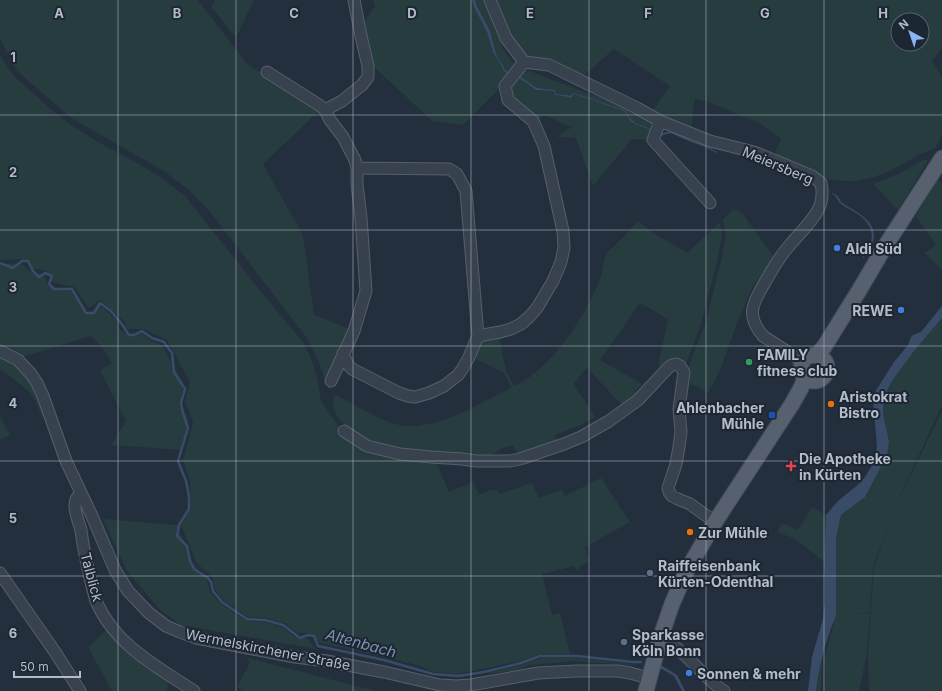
<svg xmlns="http://www.w3.org/2000/svg" width="942" height="691" font-family="Inter,sans-serif">
<style>
.green{fill:#263c3f;fill-rule:evenodd}
.water{fill:#394c67}
.lines{fill:none;stroke-linecap:round;stroke-linejoin:round}
.stream{stroke:#394c67;stroke-width:2.5}
.minor-casing{stroke:#565f6c;stroke-width:13}
.major-casing{stroke:#414a57;stroke-width:17}
.minor{stroke:#38414e;stroke-width:11}
.major{stroke:#56606e;stroke-width:15}
.grid{fill:none;stroke:#b4bcc9;stroke-width:1;stroke-opacity:0.55}
.shop-dot{fill:#3f7fe0;stroke:#1d2633;stroke-width:1.5}
.leisure-dot{fill:#2e9e5b;stroke:#1d2633;stroke-width:1.5}
.food-dot{fill:#e8710a;stroke:#1d2633;stroke-width:1.5}
.transit-dot{fill:#1a4fb4;stroke:#1d2633;stroke-width:1.5}
.health-dot{fill:#e0444e;stroke:#1d2633;stroke-width:1.5}
.service-dot{fill:#5c6f8a;stroke:#1d2633;stroke-width:1.5}
.labels{text-anchor:middle;dominant-baseline:central;stroke-width:4;stroke-linejoin:round;paint-order:stroke}
.street-label{font-size:14px;fill:#b4bcc9;stroke:#1d2633}
.poi-label{font-size:14px;font-weight:bold;fill:#b4bcc9;stroke:#1d2633;text-anchor:start}
.water-label{font-size:15px;font-style:italic;fill:#7c92b1;stroke:#1d2633}
.grid-label{font-size:13px;text-anchor:middle;font-weight:bold;fill:#b4bcc9;stroke:#1d2633;stroke-width:4;stroke-linejoin:round;paint-order:stroke}
</style>
<rect width="100%" height="100%" fill="#242f3e"/>
<path class="green" d="M0,0H198L247,64L319,111L263,164L303,235L314,315L350,329L328,379L324,377L319,362L306,337L211,213L190,191L164,171L71,118L17,71L0,39Z
M215,0H254L236,38L211,6Z
M373,0H472L474,7L487,32L493,52L501,65L503,70L507,74H513L523,80L536,90L554,91L555,95L571,98L574,94L622,110C627,113 629,120 633,123C638,126 645,126 650,129L648,127L633,122L630,117L622,109L574,93L570,96C565,94 561,95 556,94L555,90L537,88L513,73L508,72L504,69L503,65L498,59L495,51L490,31L477,6L475,0H486L503,49L514,64L524,71L528,70L549,79L604,99L653,122V131L647,140L632,139L593,186L576,138L557,137L572,127L544,115L540,119L546,135H545L512,100L501,83L499,89L463,125L432,121L372,65L363,24L375,6Z
M497,0H942V48L932,61L942,76V135L935,148L921,154L888,172L874,177L856,181H846L824,179L773,158L781,139L761,124L706,101L695,99L691,129L652,112L670,86L614,49L582,77L541,64L521,53L510,34ZM898,20H922V44H898Z
M0,55L13,75L53,111L68,123L98,142L139,164L161,178L185,196L267,299L302,341L310,356L314,367L318,381L321,401L343,433L365,448L435,459L449,492L473,482L479,495L490,490H497L499,494L532,483L539,498L562,490L565,496L601,478L630,522L585,547L589,562L580,566V569L576,570L574,566L542,574L552,615L560,613L570,654H540L520,661L458,674L433,672L421,666L385,657L320,643L309,633H297L284,623L266,618L248,617L222,599L215,589L213,580L211,575L201,567L196,562L181,525L191,509L190,481L183,460L193,422L185,402L190,382L167,340L143,329H125V322L100,300L89,308L74,287L51,282L47,271L34,269L22,259L0,260Z
M923,160H928L898,210L873,184L899,174Z
M937,177L942,184V270L925,253L936,245L916,216L934,186Z
M734,209L743,214L775,259L753,286L737,323L721,368L708,393L685,380L689,365L705,325L722,257L726,234L723,219Z
M638,221L652,232L687,253L720,222L722,235L718,257L701,324L685,367L664,369L658,365L668,319L640,303L600,360L642,384L635,392L640,396L625,408L587,368L573,384L596,417L583,423V424L555,435L558,443L519,456L513,445L502,448L487,458L427,455L368,443L349,431L335,413L333,406L334,394L381,419L391,423L404,426H416L439,422L466,411L511,388L504,373L474,358L479,341L499,335L506,371L514,386C551,369 582,321 598,284C600,279 602,273 603,267C604,263 604,258 606,255C608,251 612,248 614,246C622,238 630,230 638,221Z
M21,263L32,273L44,275L48,286L71,291L88,314L100,305L120,323L119,329L127,334L142,333L152,341L162,345L183,383L181,403L189,422L181,450L111,445L126,421L100,370L112,363L103,348L91,336L22,357L0,348V264Z
M942,318V405L892,514L873,567L870,612L856,614L870,613L867,652L859,691H825L826,673L824,660L834,623L833,622L836,616V538L841,515L865,497L889,441L883,414L884,397L892,381L914,351Z
M0,356C16,365 28,374 36,391C40,398 41,406 44,413L42,418C36,399 32,393 16,381C11,377 6,373 0,370Z
M942,411V691H869L868,652L874,567L892,514Z
M0,416L10,435L0,440Z
M812,507L826,515L824,561L793,538L777,532L782,523L798,530Z
M103,519L177,525L183,541L192,561L198,570L206,578L211,593L221,604L247,621L265,622L282,627L295,637L307,638L316,649L181,625L161,611L127,571Z
M108,629L125,651L152,671L169,680L167,691H112L88,647Z
M248,658L368,689L375,691H243L237,687L249,665Z
M541,658H577L631,664L640,663L633,665L572,661L530,665L512,671L484,674L521,665Z
M822,659L821,691H816L819,671Z"/>
<path class="water" d="M472,0H475L477,6L490,31L495,51L498,59L503,65L504,69L508,72L507,74L503,70L501,65L493,52L487,32L474,7Z
M519,76L537,88L555,90L556,94C561,95 565,94 570,96L574,93L622,109C628,112 628,117 633,121C636,125 646,125 650,129V130C645,126 636,126 632,122C628,119 628,114 622,110L574,94L571,98C565,96 560,96 555,95L554,91L536,90L518,77Z
M671,131L692,141L706,146L717,152V153L705,147L691,142L671,133L660,136L659,134Z
M832,193C837,195 839,197 841,202C855,212 879,220 873,243C872,247 865,253 863,259C863,251 870,249 871,242C875,227 864,217 851,210C848,208 843,206 840,203C837,200 837,196 832,194Z
M942,306V318L914,351L892,381L884,397L883,414L889,441L887,455L865,497L841,515L836,538V616C826,638 819,667 816,691H808L812,657L823,619L825,603V580L824,561L826,515L838,501L860,483L865,477L873,464L876,455L877,446L873,400L875,392L894,362L908,345L911,337L913,335L921,332Z
M661,665L677,675L685,691H682L674,676L660,668Z"/>
<g class="lines">
<path class="stream" d="M0,263L13,268L22,261H28L33,271L39,277L45,273L52,276L49,284L54,289H72L86,313H94L100,303L111,311L121,323L129,335H134L142,331L152,338L164,342L172,353L174,372L185,389L181,403L183,413L188,428L178,461L186,481L189,496V509L179,525L177,536L187,546L190,561L194,569L208,578L211,582L213,591L222,602L247,619L265,620L283,625L300,638L308,635L314,636L318,646L384,660L433,674L458,676L484,672L521,663L540,656H577L633,662H641"/>
<g class="minor-casing">
<path id="minor" d="M490,0L506,38L524,62L549,65L637,108L660,121L710,141L754,152L812,176L821,183C823,193 823,201 818,210C811,223 799,234 789,246C779,257 772,270 764,284C752,304 746,316 763,336L803,362
M267,72L319,105L325,110L330,120L343,137L355,160L357,168V184L361,218L366,291L354,331L331,381
M325,110L342,101L362,85L368,77V66L361,36L354,0
M660,121L653,140L710,203
M478,336L500,332L511,329L521,324L529,317L537,308L553,281L561,262L564,248L563,231L544,146L533,121L508,100L505,86L524,62
M0,351L18,360L31,374L37,383L43,396L66,461L92,516L115,570L128,591L149,613L166,626L180,632L196,638L295,657L327,661L384,672L440,685L457,686L471,685L538,673L577,671H618L630,673L648,678
M343,353C345,360 347,364 352,369L399,393L408,396L415,397L429,393L444,386L458,375L463,368L469,357L478,336L466,191L457,174L449,169L357,168
M344,431L367,446L400,454L431,457L462,459L476,461H510L520,459L564,444L581,437L609,421L638,400L668,368L672,365L676,364L680,366L684,372L679,409L681,432L679,447L676,464L668,488L669,492L672,496L678,499L690,504L715,522
M81,494C69,501 78,519 81,530C82,538 83,546 85,554C87,566 90,578 93,590C94,594 95,598 96,601C114,644 157,667 194,691
M0,573L55,652L80,691
M659,640C664,641 670,643 674,646C692,659 705,679 724,691"/>
</g>
<g class="major-casing">
<path id="major" d="M801 368a13 13 0 1 1 26 0a13 13 0 1 1-26 0Z
M816,356L824,347L860,289L884,248L942,158
M646,691L660,639L672,604L686,572L715,522L792,404L801,388L805,378"/>
</g>
<use href="#minor" class="minor"/>
<use href="#major" class="major"/>
</g>
<path class="grid" d="M118,0V691M236,0V691M353,0V691M471,0V691M589,0V691M706,0V691M824,0V691M0,115H942M0,230H942M0,346H942M0,461H942M0,576H942"/>
<g class="shop-dot">
<circle cx="837" cy="248" r="4"/>
<circle cx="901" cy="310" r="4"/>
<circle cx="689" cy="673" r="4"/>
</g>
<circle class="leisure-dot" cx="749" cy="362" r="4"/>
<g class="food-dot">
<circle cx="831" cy="404" r="4"/>
<circle cx="690" cy="532" r="4"/>
</g>
<rect class="transit-dot" x="768" y="411" width="8" height="8" rx="2"/>
<path class="health-dot" d="M789 460h4v4h4v4h-4v4h-4v-4h-4v-4h4z"/>
<g class="service-dot">
<circle cx="650" cy="573" r="4"/>
<circle cx="624" cy="642" r="4"/>
</g>
<g class="labels">
<g class="street-label">
<text transform="translate(778 165) rotate(23)">Meiersberg</text>
<text transform="translate(92 577) rotate(75)">Talblick</text>
<text transform="translate(268 649) rotate(11)">Wermelskirchener Straße</text>
</g>
<g class="poi-label">
<text x="845" y="248">Aldi Süd</text>
<text x="893" y="310" text-anchor="end">REWE</text>
<text x="757" y="354">FAMILY<tspan x="757" dy="16">fitness club</tspan></text>
<text x="839" y="396">Aristokrat<tspan x="839" dy="16">Bistro</tspan></text>
<text x="764" y="407" text-anchor="end">Ahlenbacher<tspan x="764" dy="16">Mühle</tspan></text>
<text x="799" y="458">Die Apotheke<tspan x="799" dy="16">in Kürten</tspan></text>
<text x="698" y="532">Zur Mühle</text>
<text x="658" y="565">Raiffeisenbank<tspan x="658" dy="16">Kürten-Odenthal</tspan></text>
<text x="632" y="634">Sparkasse<tspan x="632" dy="16">Köln Bonn</tspan></text>
<text x="697" y="673">Sonnen &amp; mehr</text>
</g>
<g class="water-label">
<text transform="translate(361 643) rotate(15)">Altenbach</text>
</g>
</g>
<g class="grid-label">
<text x="59" y="18">A</text>
<text x="177" y="18">B</text>
<text x="294" y="18">C</text>
<text x="412" y="18">D</text>
<text x="530" y="18">E</text>
<text x="648" y="18">F</text>
<text x="765" y="18">G</text>
<text x="883" y="18">H</text>
<text x="13" y="62">1</text>
<text x="13" y="177">2</text>
<text x="13" y="292">3</text>
<text x="13" y="408">4</text>
<text x="13" y="523">5</text>
<text x="13" y="638">6</text>
</g>
<g transform="translate(910 32) rotate(320)"><circle r="19" fill="#1d2633" stroke="#59626f"/>
<path d="M0-3L7 15L0 10L-7 15Z" fill="#8ab4f8"/>
<text y="-6" font-size="11" font-weight="bold" text-anchor="middle" fill="#b4bcc9">N</text>
</g>
<path d="M14 671v6h66v-6" fill="none" stroke="#b4bcc9" stroke-width="2"/>
<text x="20" y="671" font-size="12" fill="#b4bcc9" stroke="#1d2633" stroke-width="3" paint-order="stroke">50 m</text>
</svg>
